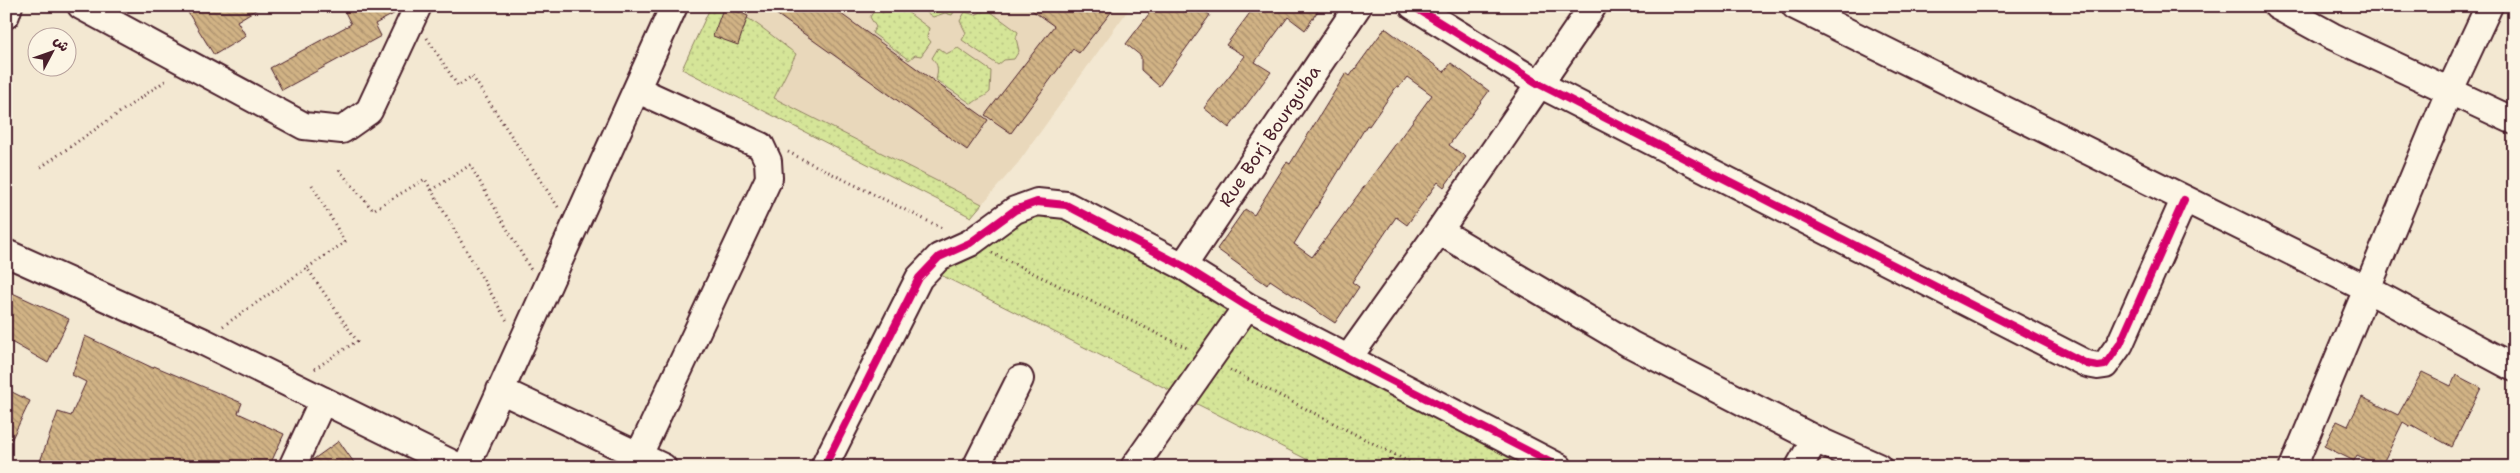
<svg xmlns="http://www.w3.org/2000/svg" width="2520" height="473" font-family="'Shantell Sans','Playpen Sans Arabic',sans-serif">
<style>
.built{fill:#e9d8bb}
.park{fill:url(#park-dots);stroke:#908262}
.building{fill:url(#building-back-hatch);stroke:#4a1f2b;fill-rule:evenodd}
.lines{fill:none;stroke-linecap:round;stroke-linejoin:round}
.minor-casing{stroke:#4a1f2b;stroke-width:30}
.path{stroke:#4a1f2b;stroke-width:3;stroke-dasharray:1 4;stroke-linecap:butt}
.minor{stroke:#fcf5e5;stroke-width:26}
.cycleway-casing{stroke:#fcf5e5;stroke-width:11}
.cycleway{stroke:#d6006c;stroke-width:8}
.labels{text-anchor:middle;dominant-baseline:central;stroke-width:5;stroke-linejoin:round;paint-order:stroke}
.street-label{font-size:18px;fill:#4a1f2b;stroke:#fcf5e5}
</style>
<defs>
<pattern id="park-dots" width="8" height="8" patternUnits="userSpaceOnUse" patternTransform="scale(1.25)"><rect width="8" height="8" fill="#d5e598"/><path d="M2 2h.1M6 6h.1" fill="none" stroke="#b8c483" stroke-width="1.8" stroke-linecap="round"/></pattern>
<pattern id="building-back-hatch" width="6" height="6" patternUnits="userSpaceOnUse" patternTransform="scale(1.25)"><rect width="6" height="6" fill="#d1b385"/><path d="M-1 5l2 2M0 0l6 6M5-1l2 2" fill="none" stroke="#ac916d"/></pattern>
</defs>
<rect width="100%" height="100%" fill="#f3e8d2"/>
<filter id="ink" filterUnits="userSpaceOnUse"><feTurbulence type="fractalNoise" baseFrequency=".02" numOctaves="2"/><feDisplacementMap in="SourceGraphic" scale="10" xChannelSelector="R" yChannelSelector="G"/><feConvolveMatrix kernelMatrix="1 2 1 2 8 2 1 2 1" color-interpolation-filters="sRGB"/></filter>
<g filter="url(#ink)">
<path class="built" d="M711,6H1131L1018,163L971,217L682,69Z"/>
<path class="park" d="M711,6C742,6 772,37 796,54L774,98L982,204L971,217L682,69Z
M877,6L883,8L899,6L929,28L927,37L931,42L921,56L915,55L909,60L872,33L876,27L870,17Z
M917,6H956L957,8L952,15L945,13L933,17Z
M987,9L1018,32L1016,38L1019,51L1014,59L1004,60L998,65L962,40L966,33L960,21L965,12L975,15Z
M938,48L946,54L958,48L991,71L990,92C984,98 978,98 972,104L936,80C938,71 939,65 932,58Z
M1033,213H1056L1554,467H1322L931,270Z"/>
<path class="building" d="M184,6H262L237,21L246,36L214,55Z
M342,6H401L399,11L375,24L381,36L282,90L270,68L351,24Z
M724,6L748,16L738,45L713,36Z
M765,6H830L988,120L967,150Z
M1026,6H1116L1079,53L1073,49L1011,133L985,115L1054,26Z
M1155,6H1198L1210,15L1159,86L1141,70V56L1126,44Z
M1255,6H1321L1305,30L1288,17L1255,62L1271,72L1229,128L1204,108L1245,56L1226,45Z
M1385,28L1444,72L1451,63L1489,91L1449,145L1466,157L1444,187L1438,182L1407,225L1396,217L1352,282L1359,287L1335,323L1270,280L1267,285L1217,249L1245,209L1254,215L1287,162L1290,164L1346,73L1350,76ZM1407,77L1432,95L1312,257L1294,244L1367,125L1369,126L1397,86L1399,87Z
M6,290L69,319L48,363L6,339Z
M85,336L153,368L154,366L242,403L238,413L284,434L269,467H38L58,412L71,416L86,382L72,375Z
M2422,372L2451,386L2456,375L2481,388L2452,447L2412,425L2411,427L2403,422L2381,467L2357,455L2354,461L2324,446L2337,421L2348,426L2362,397L2398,415Z
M6,389L30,401L6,451Z
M339,441L357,467H309L311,461Z"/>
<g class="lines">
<g class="minor-casing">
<path id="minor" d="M81,6L304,126L342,130L369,111L418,6
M1413,6L1539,84L2087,364L2098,366L2105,365L2120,344L2184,200
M1795,6L2367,289L2514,368
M2277,6L2332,36L2514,121
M6,15L9,6
M638,90L761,146L768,161L769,178L639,455
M1439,231L1630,344L1815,439L1878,467
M6,253L202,341L459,467
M1183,266L1358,6
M1349,357L1439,231L1593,6
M500,390L663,467
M292,467L323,400
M466,467L674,6
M824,467L919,278L939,257L970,243L1015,210L1037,202L1066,205L1183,266L1247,306L1559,467
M976,467L1020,379
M1134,467L1247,306
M1799,467L1815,439
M2293,467L2449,92L2489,6"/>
</g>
<path class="path" d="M427,38L458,86L472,76L558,207
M788,152L944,229
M41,167L168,79
M339,170L373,210L425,179L507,321
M312,185L345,242L307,268L357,341L313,370
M432,190L470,165L531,270
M992,253L1189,349
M223,326L307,268
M1230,370L1419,467"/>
<use href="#minor" class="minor"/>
<g class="cycleway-casing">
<path id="cycleway" d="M1413,6L1539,84L2087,364L2098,366L2105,365L2120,344L2184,200
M824,467L919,278L939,257L970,243L1015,210L1037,202L1066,205L1183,266L1247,306L1559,467"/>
</g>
<use href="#cycleway" class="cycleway"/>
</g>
</g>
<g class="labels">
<g class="street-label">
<text transform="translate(1270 136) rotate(-56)">Rue Borj Bourguiba</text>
</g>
</g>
<rect width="2520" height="473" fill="none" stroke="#fcf5e5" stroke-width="25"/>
<rect x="12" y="12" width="2495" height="448" fill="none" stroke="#4a1f2b" stroke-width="2" filter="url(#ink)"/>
<g transform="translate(52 52) rotate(49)"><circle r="24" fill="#fcf5e5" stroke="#b59f9b"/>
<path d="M0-4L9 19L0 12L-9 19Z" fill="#4a1f2b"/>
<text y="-8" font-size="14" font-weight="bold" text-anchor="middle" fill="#4a1f2b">ش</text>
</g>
</svg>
